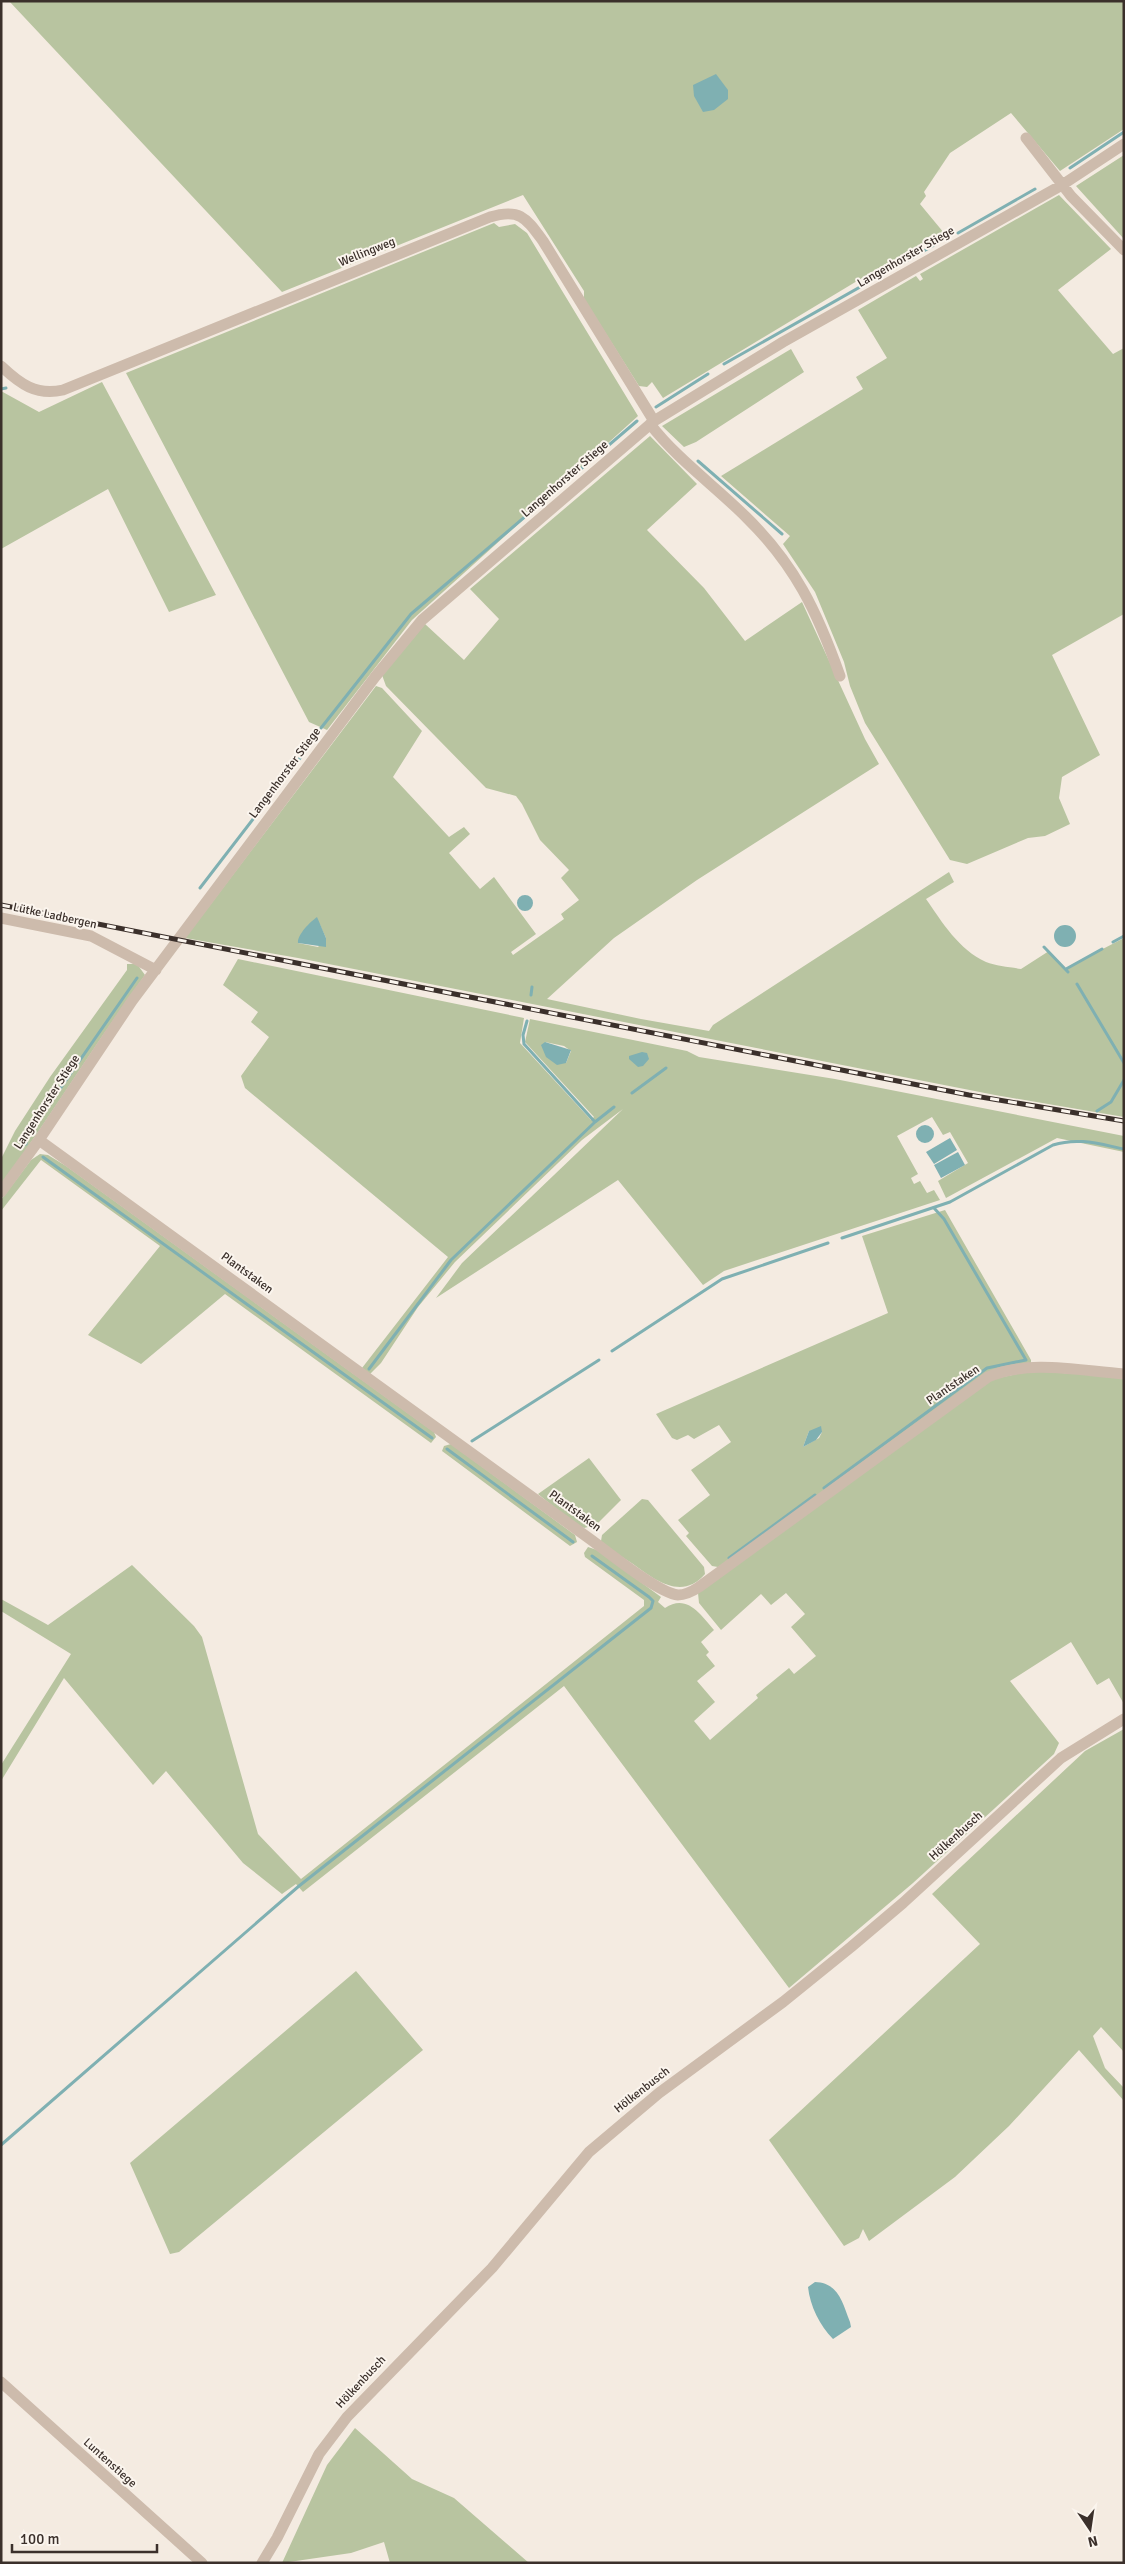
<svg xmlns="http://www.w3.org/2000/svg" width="1125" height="2564" font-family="Signika,sans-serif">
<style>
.green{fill:#b8c4a0;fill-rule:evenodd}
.water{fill:#7fb0b2}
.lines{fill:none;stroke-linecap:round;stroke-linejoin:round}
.stream{stroke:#7fb0b2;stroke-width:3}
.minor{stroke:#cdbbac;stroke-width:11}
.rail-casing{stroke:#3b302b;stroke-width:5}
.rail{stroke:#fbf5ee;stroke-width:3;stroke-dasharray:9;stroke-linecap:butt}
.labels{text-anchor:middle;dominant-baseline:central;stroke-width:4;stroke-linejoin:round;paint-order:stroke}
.street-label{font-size:12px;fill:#3b302b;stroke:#fbf5ee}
</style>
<rect width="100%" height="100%" fill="#f4ebe1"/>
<path class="green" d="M9,1H1124V129L1060,171L1011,113L950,153L924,192L926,196L920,204L944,233L872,272L663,398L652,382L647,387L639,386L584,299V291L523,195L282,292Z
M1124,155V239L1076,186Z
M1059,195L1111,249L1058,290L1113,354L1124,348V614L1052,655L1100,755L1062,777L1059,798L1070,824L1045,836L1028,838L967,864L950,860L865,723L850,686L844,662L815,592L783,544L790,536L721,476L863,389L856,377L887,358L858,310L916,276L920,281L923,279L920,274Z
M494,223L499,227L515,224L527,233L638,416L412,620L327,730L309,722L126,373Z
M791,349L804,372L696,442L684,447L662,426Z
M102,382L216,595L169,612L108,489L1,549V391L39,412Z
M650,436L697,484L647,530L704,588L745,641L802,602L865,739L879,764L697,880L614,938L547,999L641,1019L709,1031L713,1025L949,872L954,882L926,899C942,922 959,950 986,962C996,966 1010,967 1021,969L1049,951L1064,969L1124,938V1117L995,1095L298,958L185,938L376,686L382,688L422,731L393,777L449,837L464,827L470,834L449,853L480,889L494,877L536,934L511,952L513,955L564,919L561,914L579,900L561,878L569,870L540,840L522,804L516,796L486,788L386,686L382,675L425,624L464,660L499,619L470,589ZM320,925L326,938L318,947L298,943Z
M238,959L524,1018L520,1043L591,1120L594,1117L525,1042L530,1019L687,1051L699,1057L835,1079L1124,1136V1152L1057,1138L946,1198L938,1181L968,1163L950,1132L943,1135L932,1117L897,1136L918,1174L911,1178L914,1184L920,1181L927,1193L934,1190L940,1200L724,1271L703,1285L618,1180L436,1298L462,1263L623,1109L582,1140L455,1262L418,1307L381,1363L370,1374L362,1368L448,1257L245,1088L241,1076L269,1037L251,1022L258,1012L223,985ZM545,1042L564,1046L571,1051L566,1063Z
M127,964H137L145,975C95,1044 51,1116 1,1185V1159L15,1131L50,1077L127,970Z
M40,1154L48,1155L66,1166L434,1432L436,1437L431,1443L225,1294L141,1364L88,1335L160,1246L41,1160L1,1211V1200L31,1160Z
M945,1210L1031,1360V1363L1011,1367L718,1567L712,1566L686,1536L689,1533L678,1520L710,1495L691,1470L731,1442L719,1425L694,1439L688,1435L677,1440L672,1438L656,1414L888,1313L862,1236ZM809,1431L822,1432L819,1438L803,1447Z
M1031,1371L1124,1377V1704L1109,1678L1097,1685L1071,1642L1010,1681L1059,1743L1054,1754L913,1883L789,1988L564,1686L303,1892L296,1884L282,1894L243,1863L166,1771L153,1785L64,1678L1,1781V1765L71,1654L1,1611V1599L48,1625L132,1565L194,1626L202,1637L258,1834L301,1879L644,1606V1600L585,1557L584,1553L588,1547L597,1550L661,1597L658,1602L665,1608C687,1593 701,1615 714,1630L701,1642L709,1652L706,1655L715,1666L697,1681L715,1702L694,1721L710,1740L758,1698L756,1695L789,1668L794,1674L816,1656L791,1627L805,1614L786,1593L771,1605L761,1594L721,1630L699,1603L698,1593L989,1380Z
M451,1444L575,1535L577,1542L570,1546L442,1451L444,1446Z
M589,1458L621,1500L596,1525L584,1528L570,1520L538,1494Z
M642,1499L648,1500L704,1567L705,1574C682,1601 655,1580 633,1564C622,1557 611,1550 601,1541L602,1535Z
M1124,1729V2052L1101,2027L1093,2036L1105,2068L1124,2088V2101L1079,2050L1009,2126L955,2177L869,2241L863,2229L859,2238L844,2246L769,2140L980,1944L932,1894L1085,1751Z
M356,1971L423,2050L179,2252L170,2254L130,2163Z
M355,2428L412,2479L454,2498L529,2563H390L384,2542L351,2553L282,2563L327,2465Z"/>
<path class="water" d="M716,74L728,90V99L714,110L703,112L694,96L693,85Z
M517 903a8 8 0 1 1 16 0a8 8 0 1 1-16 0Z
M317,917L326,938V947L298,943C297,935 310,922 317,917Z
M1054 936a11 11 0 1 1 22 0a11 11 0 1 1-22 0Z
M545,1042L571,1050L566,1063L557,1065L546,1057L541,1045Z
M642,1052L647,1053L649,1059L643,1066L638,1067L629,1059V1056Z
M916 1134a9 9 0 1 1 18 0a9 9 0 1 1-18 0Z
M950,1138L957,1150L934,1164L926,1152Z
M958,1152L965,1165L941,1178L934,1165Z
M821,1426L822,1432L816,1440L803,1447L809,1431Z
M815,2282C839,2283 842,2302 850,2322L851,2327L833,2339C820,2326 810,2306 808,2287Z"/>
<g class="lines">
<path class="stream" d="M1070,168L1124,132
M958,233L1035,189
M724,364L936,244
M1,389L6,388
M656,407L708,374
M698,461L782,534
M321,728L411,614L637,421
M200,888L307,749
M1113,942L1124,936
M1044,947L1068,972
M1066,969L1102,949
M1077,984L1124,1063
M531,995L532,987
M527,1021L523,1035L524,1044L595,1122
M632,1093L666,1068
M1097,1111L1111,1102L1124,1080
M26,1144V1138L30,1132L137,978
M43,1157L432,1438
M842,1238L950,1202L1053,1145C1078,1137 1099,1144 1124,1149
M612,1351L722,1279L828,1243
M369,1369L451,1260L595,1122L614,1107
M472,1441L599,1360
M447,1449L573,1542
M824,1488L987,1368L1026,1360L944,1219L934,1208
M729,1558L815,1495
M1,2145L299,1886L651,1608L653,1601L649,1597L592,1556"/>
<path class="minor" d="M1026,138L1071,196L1124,250
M1,366C20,384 36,396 63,390L490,217C520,208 526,218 543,241L654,421
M650,424C677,459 715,486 746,517C795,565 817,611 840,676
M1,918L91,936L156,970
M39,1140L590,1539C608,1552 658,1593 678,1595C686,1595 693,1591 699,1587L988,1377C1030,1359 1080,1371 1124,1374
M1,1192L39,1140L132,1001L375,677L422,620L654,421L783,342L1062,185L1124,144
M1,2382L202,2563
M262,2563L277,2538L319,2454L347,2417L492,2268L589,2152L659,2093L783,2002L851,1947L903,1903L1061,1758L1124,1719"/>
<g class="rail-casing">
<path id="rail" d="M1,905L969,1095L1124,1121"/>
</g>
<use href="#rail" class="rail"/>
</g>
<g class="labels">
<g class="street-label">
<text transform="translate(367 252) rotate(-22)">Wellingweg</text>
<text transform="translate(906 257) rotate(-30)">Langenhorster Stiege</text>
<text transform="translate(565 479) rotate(-41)">Langenhorster Stiege</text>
<text transform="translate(285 773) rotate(-53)">Langenhorster Stiege</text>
<text transform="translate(55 916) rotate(12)">Lütke Ladbergen</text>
<text transform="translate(47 1102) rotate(-57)">Langenhorster Stiege</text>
<text transform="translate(247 1273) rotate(36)">Plantstaken</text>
<text transform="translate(953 1385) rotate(-34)">Plantstaken</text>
<text transform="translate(575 1511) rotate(36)">Plantstaken</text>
<text transform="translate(956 1836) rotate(-42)">Hölkenbusch</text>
<text transform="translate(642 2090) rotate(-38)">Hölkenbusch</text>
<text transform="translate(361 2382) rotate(-47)">Hölkenbusch</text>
<text transform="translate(110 2463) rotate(42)">Luntenstiege</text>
</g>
</g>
<rect width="1125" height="2564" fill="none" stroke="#3b302b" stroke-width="5"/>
<g transform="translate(1090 2529) rotate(167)" stroke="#fbf5ee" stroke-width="4" paint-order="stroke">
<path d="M0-4L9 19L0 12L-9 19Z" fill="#3b302b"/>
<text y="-8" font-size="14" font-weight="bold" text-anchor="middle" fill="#3b302b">N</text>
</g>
<path d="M12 2544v8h145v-8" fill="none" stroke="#3b302b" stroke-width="2.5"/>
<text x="20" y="2544" font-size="15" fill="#3b302b" stroke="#fbf5ee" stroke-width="4" paint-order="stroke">100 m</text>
</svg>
